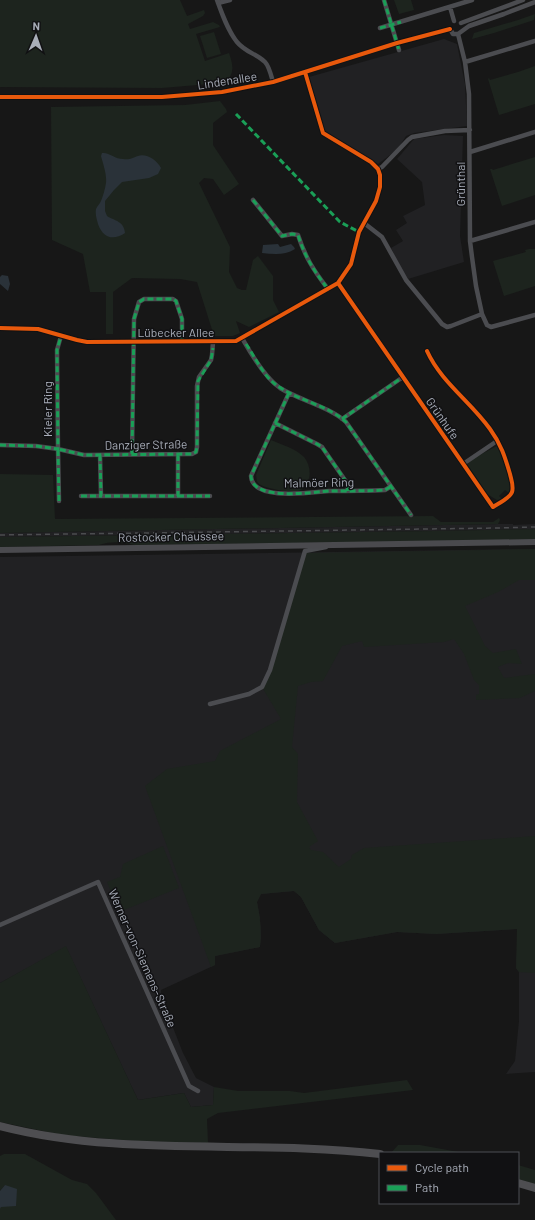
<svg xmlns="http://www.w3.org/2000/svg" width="535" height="1220" font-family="Barlow,sans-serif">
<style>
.built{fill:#212123}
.green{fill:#1d241e}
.water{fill:#2a3239}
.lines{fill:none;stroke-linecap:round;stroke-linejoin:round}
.street{stroke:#4b4c50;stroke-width:4.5}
.secondary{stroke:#4a4a4e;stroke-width:6}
.highway{stroke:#4e4e51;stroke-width:8}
.rail{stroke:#4b4c4f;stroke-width:1.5;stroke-dasharray:5 4;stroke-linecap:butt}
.quiet{stroke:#1a9f57;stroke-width:3;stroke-dasharray:6 3;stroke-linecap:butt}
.cycleway-casing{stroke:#111113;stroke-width:6}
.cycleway{stroke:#e8590c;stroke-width:4}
.labels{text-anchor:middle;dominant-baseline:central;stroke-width:3;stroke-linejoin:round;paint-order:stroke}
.street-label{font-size:12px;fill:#a8adb8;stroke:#111113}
</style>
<rect width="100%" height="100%" fill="#171717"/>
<path class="built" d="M444,39L457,44L465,84L467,126L414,133L406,136L398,149L378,164L324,131L309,77Z
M444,135L463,136L460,236L464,262L408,279L403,273L391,248L403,241L396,230L407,223L403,216L425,205L422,182L397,159L414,139Z
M498,524H513V525L535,524V529L432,531L0,537V533Z
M535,549V1072L506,1074L515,1061L519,1021V972L516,968L518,929L436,934L397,932L335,943L319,930L301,897L294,891L261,894L257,902L260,918L261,936L260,947L215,956V965L161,990V997L183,1053L196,1078L214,1087L213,1105L191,1107L184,1093L138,1100L66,947L0,983V557Z"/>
<path class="green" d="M0,0H180L187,16L204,10L205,13L203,16L188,24L190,29L213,22L219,25L220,27L196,34L205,61L229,53C233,65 235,72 226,82L221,83L162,88L0,87Z
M394,0H411L414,10L399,14Z
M535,14L534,20L494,33L472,39L474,33L518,20Z
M214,32L221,54L207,58L200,36Z
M535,66V104L499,115L488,79L489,78L490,80L518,72Z
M220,101L226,109L227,112L213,123V145L239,184L224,195L213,179L204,178L199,183L230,247L229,272L237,288L242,290H246L253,260L258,256L273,276V300L279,312L249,327L236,321L240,333L233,336H214L197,282L180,279L132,278L113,292V334H106V292H90L83,254L52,240L51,107L185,105Z
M535,157V195L502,206L490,169H492L493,170Z
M529,249H535V286L504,296L493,261L526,252L525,250Z
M271,440C282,445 295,448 304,457C312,466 312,484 301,490C294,494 268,489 261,485C260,485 257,482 257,481L256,475Z
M497,446C504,455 513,482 509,493L505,490L499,496L502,499L497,500L487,494L467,464L474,458Z
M0,474L53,475L55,519L433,516L441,522H493L499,518L500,520L498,524L0,533Z
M535,529V540L134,545C121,542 112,541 99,545L0,547V537L432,531Z
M535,549V580H519L498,592L465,606L485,646L493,653L516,649L522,664L508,663L498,667L504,678L535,674V691L520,698L476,700V695L479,694V685L474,680L464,654L454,639L444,642L364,647L362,641L342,646L323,681L311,682L298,686L292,747L298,754L297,802L318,841L309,847L311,850L323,852L339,867L351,859L352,855L364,848L535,836V973L519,972L516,968L517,929L436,934L397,932L335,943L319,930L301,897L294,891L261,894L257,902C260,917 262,931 260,947L215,956V965L211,967L145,786L167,769L215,761L220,751L281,719L262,687L270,670L305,553Z
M163,846L179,888L119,912L107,882L120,877L123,864Z
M66,946L138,1100L184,1093L191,1107L213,1105L214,1087L238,1091H290L304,1093L407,1080L413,1090L218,1113L207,1119L208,1143L135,1141L62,1135L0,1122V983Z
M398,1145H420L464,1153H391Z
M4,1154H25L72,1180L87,1184L96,1193L116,1220H0V1209L5,1185L0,1191V1156Z
M518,1165L535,1170V1184L518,1179Z"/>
<path class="water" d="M102,153C109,152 115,159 123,159C130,160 132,158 138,156C146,153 157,160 161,168L158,174L149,178L122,182L114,190L105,201V211L107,216C115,221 124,221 125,233C113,241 103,238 98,224C97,220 95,215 96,209C97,206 100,204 101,201C103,196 105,189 106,183C107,174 103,164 101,156Z
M278,244L280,247L291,244L294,247L295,249C284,256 273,254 262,253L263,245Z
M2,275L8,276L10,284L8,291L0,284V277Z
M5,1185L17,1189L16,1206L1,1207L0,1209V1191Z"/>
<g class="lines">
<path class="street" d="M217,0C222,14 228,31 237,42C245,52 257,54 265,62C269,66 271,75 273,82
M384,0L399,50
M218,3L230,0
M450,7L454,21
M461,23L523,0
M380,28L472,0
M450,29L453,34H458L469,26L504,14L535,2
M458,34L465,62L469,94L470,241L472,257L476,286L482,314L487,325L491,327L535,315
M465,62L535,41
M0,97H162L222,92L273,82L397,43L450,29
M470,152L535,132
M378,169L382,167L408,140L412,137L445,131L470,130
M253,200L282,236L292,234L298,235C305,257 314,271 328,289
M364,223L382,237L406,280L442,324L447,327L451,326L482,314
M470,241L535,222
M338,283L493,507C499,503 510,498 512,492C514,486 511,479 510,474C505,457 501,444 490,429C471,402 441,382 427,351
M0,328L38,329L77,340L87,342L236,341L338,283L351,264L359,232L376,201L380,187V175L378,169L371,162L323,133L305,72
M242,338C251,354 265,378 280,388C299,400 330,407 346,422L411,515
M289,393L251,476C252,502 313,492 329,491C348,491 366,491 385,490L390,487
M342,419L403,377
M275,423L317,444L322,447L347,483L348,491
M0,445L36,446L58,449L57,350L61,336
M132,454L134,319L139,302L144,299H173L176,301L182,319V341
M100,455L101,496H178V454
M463,464L497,441
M81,496H101
M178,496H210
M59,501L58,449L84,455L192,454L196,452L197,447V386L199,377L211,360L212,355L213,342
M210,704L249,694L262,687L270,670L305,551L326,547
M0,925L98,882L189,1086L198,1091"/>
<path class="secondary" d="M0,550L535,542"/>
<path class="highway" d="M0,1126C124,1158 254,1139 380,1154
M518,1183L535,1188"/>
<path class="rail" d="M0,535L498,528L535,527"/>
<path class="quiet" d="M384,0L399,50
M380,28L401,22
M236,114L340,222L359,232
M253,200L282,236L292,234L298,235C305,257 314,271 328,289
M246,344C255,357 263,375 275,384C295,400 328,405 346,422L411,515
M289,393L251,476C252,502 313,492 329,491C348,491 366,491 385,490L390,487
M342,419L403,377
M275,423L317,444L322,447L347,483L348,491
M0,445L36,446L58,449L57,350L61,336
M132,454L134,319L139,302L144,299H173L176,301L182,319V341
M100,455L101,496H178V454
M81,496H101
M178,496H210
M59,501L58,449L84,455L192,454L196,452L197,447L198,381L211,360L213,348"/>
<g class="cycleway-casing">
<path id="cycleway" d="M0,97H162L222,92L273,82L397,43L450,29
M338,283L493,507C499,503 510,498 512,492C514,486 511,479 510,474C505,457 501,444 490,429C471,402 441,382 427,351
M0,328L38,329L77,340L87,342L236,341L338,283L351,264L359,232L376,201L380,187V175L378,169L371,162L323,133L305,72"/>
</g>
<use href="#cycleway" class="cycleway"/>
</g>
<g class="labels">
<g class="street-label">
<text transform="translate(227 80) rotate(-9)">Lindenallee</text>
<text transform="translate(460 184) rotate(-90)">Grünthal</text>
<text x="176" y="332">Lübecker Allee</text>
<text transform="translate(47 409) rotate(-90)">Kieler Ring</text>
<text transform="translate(443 418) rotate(55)">Grünhufe</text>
<text transform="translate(146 444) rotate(-1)">Danziger Straße</text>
<text transform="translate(319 482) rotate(-1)">Malmöer Ring</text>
<text transform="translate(171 536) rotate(-1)">Rostocker Chaussee</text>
<text transform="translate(143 958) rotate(66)">Werner-von-Siemens-Straße</text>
</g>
</g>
<rect x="379" y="1152" width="140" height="52" fill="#111113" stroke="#4d4f55"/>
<rect x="387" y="1165" width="20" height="6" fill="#e8590c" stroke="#4d4f55"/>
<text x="415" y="1172" font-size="12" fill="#a8adb8">Cycle path</text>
<rect x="387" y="1185" width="20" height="6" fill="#1a9f57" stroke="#4d4f55"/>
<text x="415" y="1192" font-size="12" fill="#a8adb8">Path</text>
<g transform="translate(36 36) rotate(2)" stroke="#111113" stroke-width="3" paint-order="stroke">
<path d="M0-3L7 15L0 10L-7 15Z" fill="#a8adb8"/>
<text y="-6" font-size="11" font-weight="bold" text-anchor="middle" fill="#a8adb8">N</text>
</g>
</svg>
